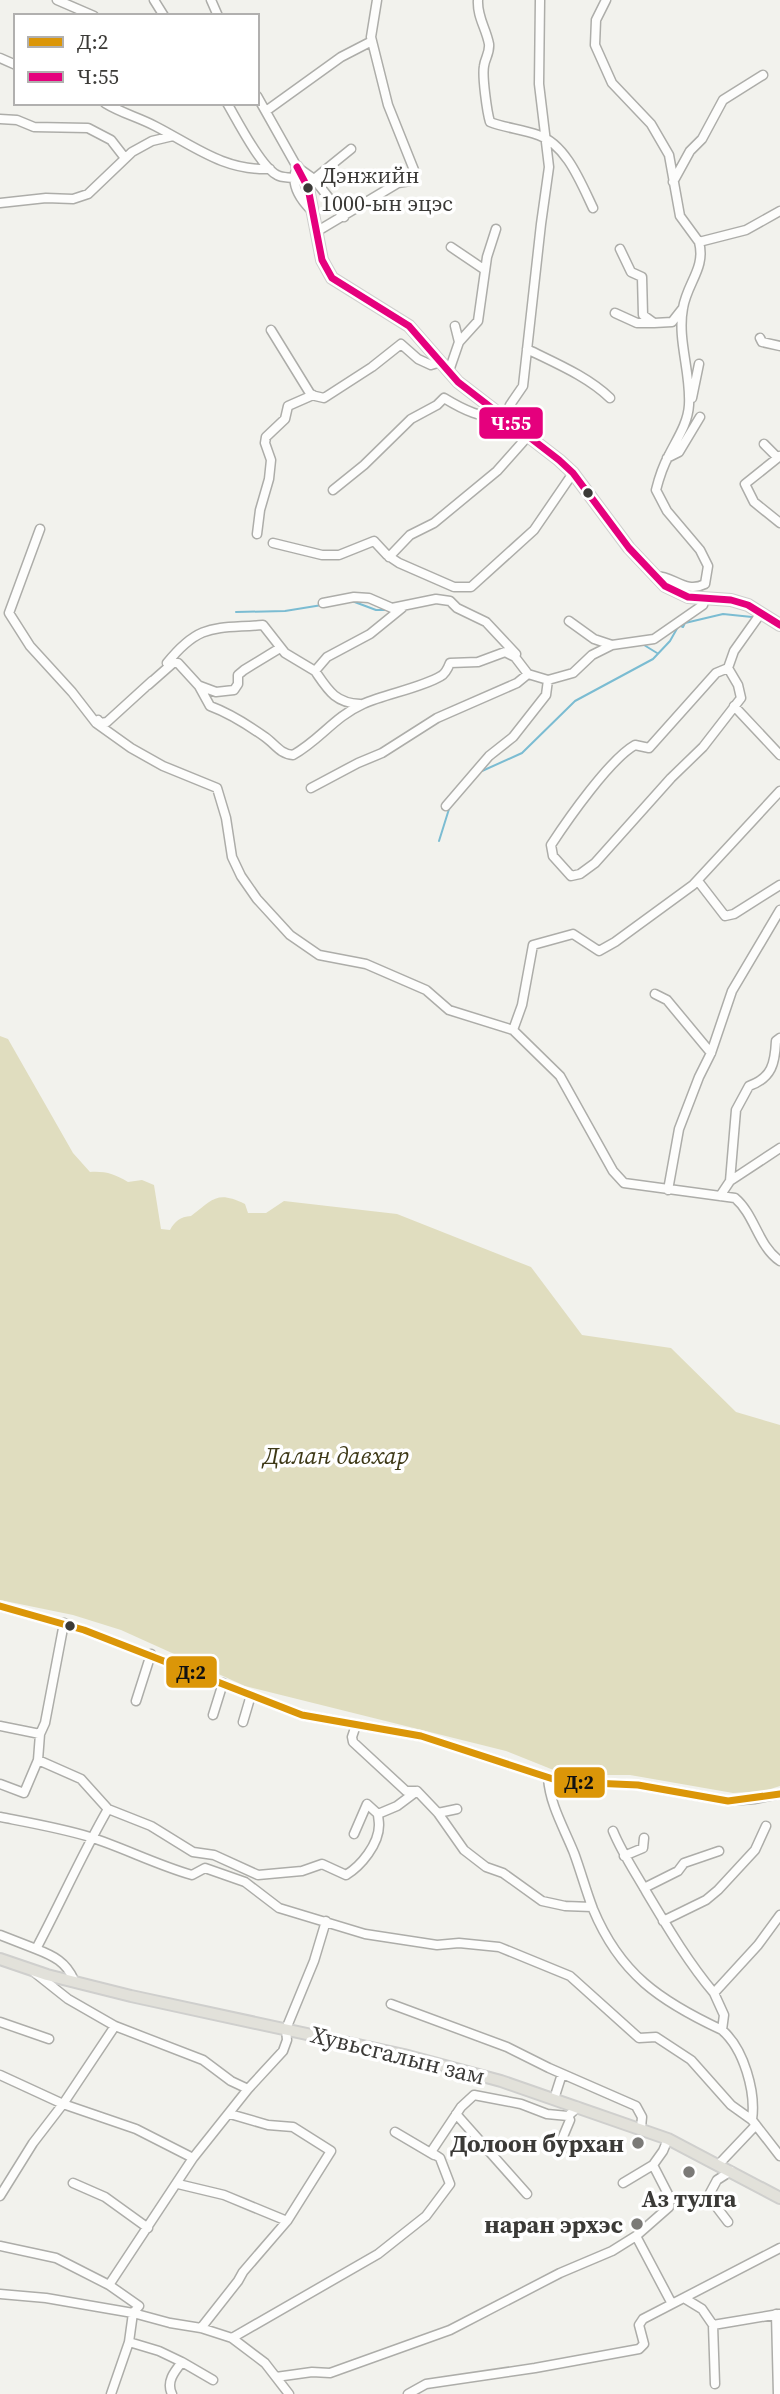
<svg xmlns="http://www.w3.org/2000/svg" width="780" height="2394" font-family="'Source Serif 4',serif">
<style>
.green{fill:#e0ddbf}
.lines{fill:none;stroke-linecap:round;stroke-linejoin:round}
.stream{stroke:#7bbcd2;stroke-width:2}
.minor-casing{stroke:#adada9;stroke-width:11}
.major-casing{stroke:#cfcfcd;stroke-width:14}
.minor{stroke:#fdfdfc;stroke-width:8}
.major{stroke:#e2e1da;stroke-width:10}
.bus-1-casing{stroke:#fff;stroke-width:12}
.bus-2-casing{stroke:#fff;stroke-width:12}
.bus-1{stroke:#db9608;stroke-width:7}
.bus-2{stroke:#e5007d;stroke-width:7}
.bus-dot{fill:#3b3a37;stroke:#fff;stroke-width:2.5}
.poi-dot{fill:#7b7a77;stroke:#fff;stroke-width:2.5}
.labels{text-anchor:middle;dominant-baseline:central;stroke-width:7;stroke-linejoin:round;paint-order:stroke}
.bus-label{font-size:22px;fill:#3b3a37;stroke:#fff;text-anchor:start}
.park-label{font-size:24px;font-style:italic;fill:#3e3917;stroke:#fff}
.street-label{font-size:24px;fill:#3b3a37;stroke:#fff}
.poi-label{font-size:24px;font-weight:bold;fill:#3b3a37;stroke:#fff;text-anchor:end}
.line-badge{stroke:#fff;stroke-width:2.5}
.badge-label{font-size:19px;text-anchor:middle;font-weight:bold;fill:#fff}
.pale-badge-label{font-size:19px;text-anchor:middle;font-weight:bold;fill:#111}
</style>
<rect width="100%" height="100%" fill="#f2f2ed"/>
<path class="green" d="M0,1036L8,1039L73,1153L90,1172C105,1171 115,1174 128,1182L142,1180L154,1185L161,1229L170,1230C175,1221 180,1217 191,1216C213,1200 216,1190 245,1204L248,1213H266L284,1201L397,1214L531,1267L582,1335L671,1348L736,1412L780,1425V1786L764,1791L733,1793L630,1775H566L506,1751L245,1686L121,1630L73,1615L0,1600Z"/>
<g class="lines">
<path class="stream" d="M352,601L376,610H387
M236,612L285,611L322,605
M644,645L657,653
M482,771L522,753L575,701L653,659L670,641L679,625L683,627L685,623L723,614L752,617
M439,841L449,809"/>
<g class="minor-casing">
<path id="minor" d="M57,0L94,16
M154,0L164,16
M211,0L218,16
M478,0C477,17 486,28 489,44C490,53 485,58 484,66C482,76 487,112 490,122C505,128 522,129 538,135C566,144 581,183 593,208
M606,0L596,20L595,45L612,83L651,124L669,155L680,216L699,242L746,230L780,211
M0,58L16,65
M257,96L297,167L314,179L344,217
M105,103C121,113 138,117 155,126C194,146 224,171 270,169
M227,103C237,120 261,167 277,175C282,178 288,177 293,178
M266,111L341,57L372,41
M0,119L17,120L34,127L88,128L111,140L125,158
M295,173C292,188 301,200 311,210
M314,179L351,149
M673,182L690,151L702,139L723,100L763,75
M0,203L46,198L73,199L88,194L132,152L152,141L173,136
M316,232L398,183L410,181L414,170L388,105L371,37L377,0
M451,247L485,270
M620,249L631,272L642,277L643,315L654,323L672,322L683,308
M615,313L637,323H654
M455,326L459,342
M271,330L311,395L324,398L372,367L401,344L418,359L431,365L441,362
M760,338L762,342L780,346
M527,349C555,363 587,376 610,398
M449,371L459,342L478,321L487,257L496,229
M692,398L699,364
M764,444L777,457
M780,456L745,484L754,502L780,523
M667,458L679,452L700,417
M333,490L364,465L411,419L437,405L444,398C462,409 483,420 506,417L510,405L523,386L541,224L549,167L539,84L540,0
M40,529L9,613L30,646L72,692L96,723L131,748L163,766L217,788L226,818L232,857L241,876L257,899L290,935L319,955L366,964L426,990L449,1010L513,1030L560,1076L613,1171L624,1183L735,1198C755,1215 758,1246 780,1261
M257,534L260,510L269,479L271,460L265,443L266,437L285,419L288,406L313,395
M273,543L322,555H339L374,541L387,555L399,563L454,587H471L534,530L573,473
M389,557L410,535L434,523L497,471L529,435
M656,576C674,576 685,594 705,584L708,566L700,550L667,511L656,490C659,478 663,466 669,455C677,439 688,423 689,405C691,372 677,340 683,308C687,283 706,268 699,242
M323,603L354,597L369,598L392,608L436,599L450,601L457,608L486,622L516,654L515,657
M569,621L594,639L612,645
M167,663C200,622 215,629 263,625L285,653L315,671
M728,668L716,673L649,748L635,745C610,759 568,819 551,845L553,856L571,876L580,874L595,863L671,778L703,747L741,698L738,685L728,668L734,651L761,613
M148,685L173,663H178L199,686L210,706C229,713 248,725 265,737C275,744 280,754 293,755C320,740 334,717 363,704C385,694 421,688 441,676C445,674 448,668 450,663L478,662L505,652L515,657L528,674L548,680L573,673L592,655L612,645L654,639L703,605L705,599
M200,686L216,692L234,690L238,684V675L244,670L280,648
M360,704C335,703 328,690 315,671L327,657L370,634L402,608
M734,706L780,755
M98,720L100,723L107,722L152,681
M311,788L358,763L382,753L437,718L517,683L528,674
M446,806L489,756L513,737L546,695L548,680
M698,881L725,916L734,914L780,885
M655,994L667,1000L711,1053
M513,1030L522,1005L533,945L573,934L599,951L615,942L693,885L780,791
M730,1181L736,1110L749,1086C772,1078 775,1063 776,1041L780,1038
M668,1190L679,1129L699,1077L711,1053L732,991L780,910
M720,1196L730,1181L780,1148
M0,1606L84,1630L302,1715L421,1736L553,1779L569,1782L638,1785L728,1801L754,1799L780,1794
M136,1701L151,1654
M213,1715L223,1683
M243,1722L251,1695
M356,1725L352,1737L353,1742L406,1791H417L438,1813L464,1850L486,1867L503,1873L542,1901L565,1906L592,1907
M0,1726L40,1734
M38,1760L81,1779L108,1809L151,1826L193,1852L214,1855L258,1875L302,1871L322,1864L346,1875C361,1866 379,1844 379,1825C379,1821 378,1817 378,1814L397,1806L417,1791
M548,1778C550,1805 564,1828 574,1853C581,1872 586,1891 593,1909C620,1974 660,2001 722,2030
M0,1784L24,1793L38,1760L40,1734L45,1723L64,1623
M438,1813L457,1809
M0,1817C31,1823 60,1828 90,1837C124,1848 157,1865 192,1875L205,1868L245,1882L279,1908L365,1934L437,1945L459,1943L499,1947L570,1976L639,2038L656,2037L691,2060L731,2105L752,2120
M613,1831C622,1853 635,1872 647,1893C668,1928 688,1962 714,1993
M354,1834L367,1804L378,1814
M624,1856L643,1848L644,1838
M644,1888L678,1871L684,1863L719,1851
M780,1915L758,1945L714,1993L724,2015L722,2030C744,2049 756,2092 752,2120L780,2156
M663,1921L706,1900L718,1890L755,1850L766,1826
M0,1935L36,1949
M34,1972L68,1999L115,2026L203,2060L231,2081L248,2089
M74,1980C66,1962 54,1956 36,1949C61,1902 82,1854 108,1809
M391,2004L507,2047L549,2068L636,2106L642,2117L641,2128
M0,2022L49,2039
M0,2075L63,2104L136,2129L193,2158
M554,2099L562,2074
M456,2114L527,2194
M395,2132L434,2155
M565,2147L562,2139L570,2120L568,2116
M719,2164L756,2125
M73,2183L105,2197L148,2228
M623,2183L653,2165
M178,2184L224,2195L287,2221
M0,2196L33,2143L63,2104L115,2026
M728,2222L712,2201L710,2193L717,2180L731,2171
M636,2236L672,2304
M0,2246L56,2258L109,2285L139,2306L133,2313L129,2342L111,2394
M109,2285L193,2158L248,2089L283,2051L287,2040L286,2029L314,1961L326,1921
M0,2294L46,2298L133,2313L170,2323L201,2328L232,2338L265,2363L289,2394
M684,2298L702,2309L713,2325L715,2384
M776,2314L778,2394
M713,2325L779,2314
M201,2328L238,2281L243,2272L287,2221L331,2151L293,2127L268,2125L230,2114
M232,2338L378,2254L426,2216L450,2184L440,2158L431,2152L461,2107L474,2095L521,2104L547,2114L568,2116L578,2107
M129,2342L159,2351L182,2362C174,2372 166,2382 172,2394
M182,2362L213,2380
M276,2377L312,2372L330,2373L450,2330L560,2273L612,2251L636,2236L669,2207L670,2198L653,2165L663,2151L668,2139
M408,2394L426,2384L535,2368L639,2349L644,2344L639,2325L643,2319L780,2248"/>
</g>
<g class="major-casing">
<path id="major" d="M297,167L308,188L322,260L332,278L409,326L458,382L559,460L573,473L629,548L665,586L688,597L731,600L748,605L780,625
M0,1959L47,1975L131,1996L404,2055L501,2081L668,2139L780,2198"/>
</g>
<use href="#minor" class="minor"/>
<use href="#major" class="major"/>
<g class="bus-1-casing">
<path id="bus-1" d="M0,1606L84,1630L302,1715L421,1736L553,1779L569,1782L638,1785L728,1801L780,1794"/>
</g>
<g class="bus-2-casing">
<path id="bus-2" d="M297,167L308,188L322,260L332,278L409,326L458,382L559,460L573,473L629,548L665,586L688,597L731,600L748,605L780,625"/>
</g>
<use href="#bus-1" class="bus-1"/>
<use href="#bus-2" class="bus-2"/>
</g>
<g class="bus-dot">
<circle cx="308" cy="188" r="6"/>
<circle cx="588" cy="493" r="6"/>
<circle cx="70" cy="1626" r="6"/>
</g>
<g class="poi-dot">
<circle cx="638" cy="2143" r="7"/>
<circle cx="689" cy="2172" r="7"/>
<circle cx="637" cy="2224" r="7"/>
</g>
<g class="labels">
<g class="bus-label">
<text x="321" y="175">Дэнжийн<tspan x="321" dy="28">1000-ын эцэс</tspan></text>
</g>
<g class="park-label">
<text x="336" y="1455">Далан давхар</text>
</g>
<g class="street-label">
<text transform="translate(398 2055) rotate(14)">Хувьсгалын зам</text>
</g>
<g class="poi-label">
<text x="624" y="2143">Долоон бурхан</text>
<text x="689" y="2198" text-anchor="middle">Аз тулга</text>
<text x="623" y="2224">наран эрхэс</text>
</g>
</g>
<g class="line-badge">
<rect x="478" y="406" width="66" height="34" rx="7" fill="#e5007d"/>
<rect x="165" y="1655" width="53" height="34" rx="7" fill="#db9608"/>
<rect x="553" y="1766" width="53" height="33" rx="7" fill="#db9608"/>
</g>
<g class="badge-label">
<text x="511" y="430">Ч:55</text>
</g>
<g class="pale-badge-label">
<text x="191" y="1679">Д:2</text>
<text x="579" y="1789">Д:2</text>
</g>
<rect x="14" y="14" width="245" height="91" fill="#ffffff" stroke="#b1b0af" stroke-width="2"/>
<rect x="28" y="37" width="35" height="10" fill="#db9608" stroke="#b1b0af" stroke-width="2"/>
<text x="77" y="49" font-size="21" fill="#3b3a37">Д:2</text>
<rect x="28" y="72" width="35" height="10" fill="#e5007d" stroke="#b1b0af" stroke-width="2"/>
<text x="77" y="84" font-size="21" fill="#3b3a37">Ч:55</text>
</svg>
